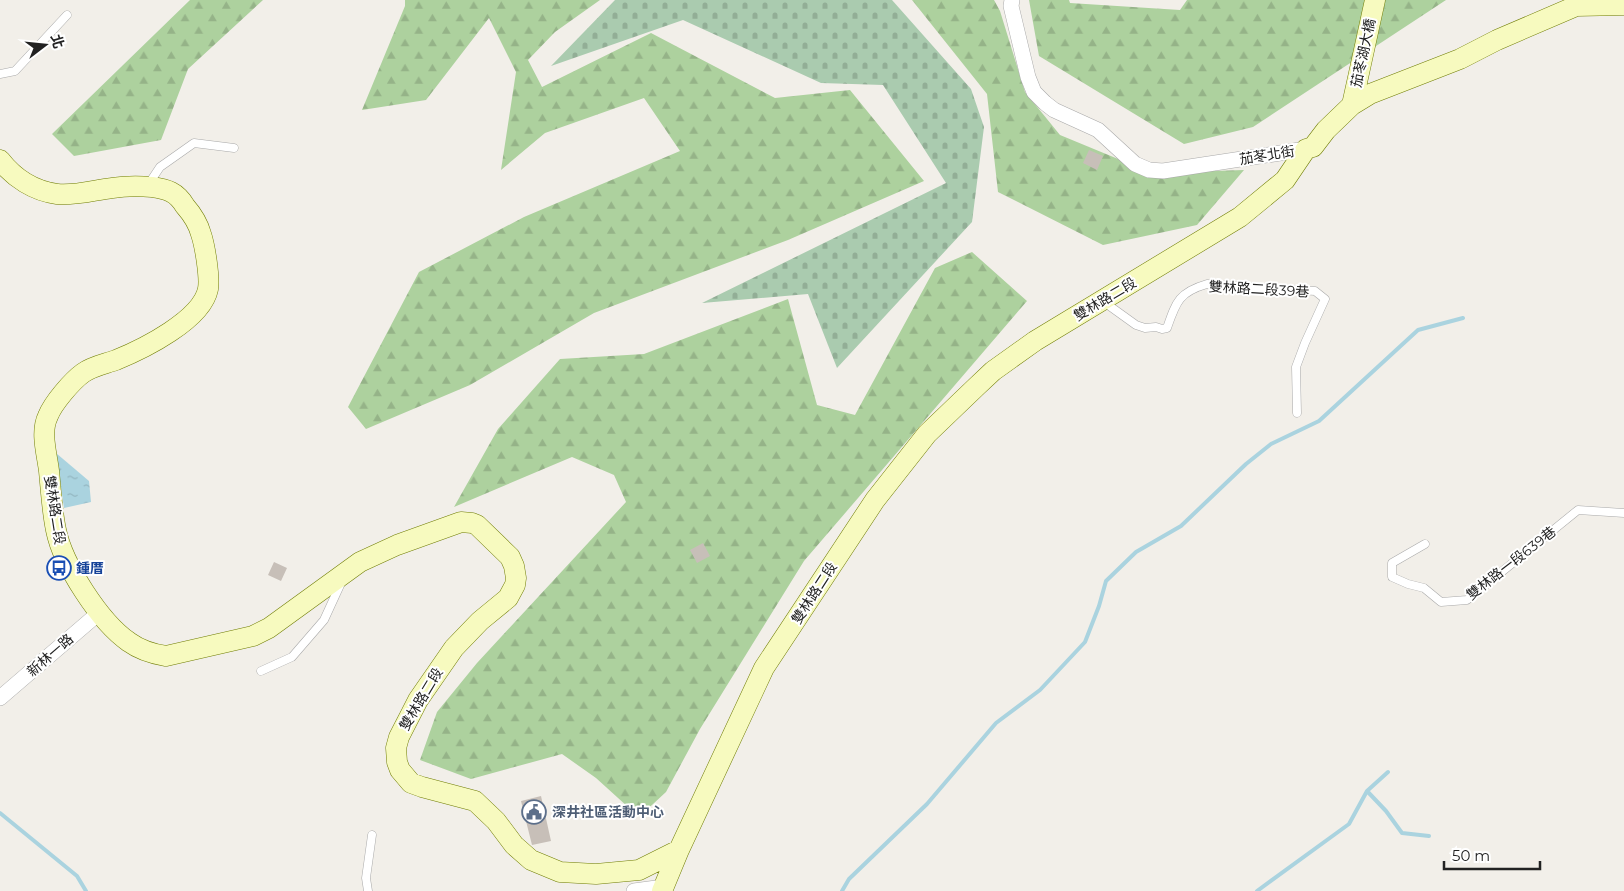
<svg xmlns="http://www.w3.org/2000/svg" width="1624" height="891" font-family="Montserrat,'Noto Sans TC',sans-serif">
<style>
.forest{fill:url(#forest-firs)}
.cemetery{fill:url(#cemetery-stones)}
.water{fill:url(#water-ripples)}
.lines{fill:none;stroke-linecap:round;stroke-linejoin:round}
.stream{stroke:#aad3df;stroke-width:4}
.building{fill:#c7bfb8}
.lane-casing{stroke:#a9a9a9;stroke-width:9}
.street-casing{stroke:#a9a9a9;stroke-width:16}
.secondary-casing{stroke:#707d05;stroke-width:21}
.lane{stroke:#fff;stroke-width:8}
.street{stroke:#fff;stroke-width:15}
.secondary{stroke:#f7fabf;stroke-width:20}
.labels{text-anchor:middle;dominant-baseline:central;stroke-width:4;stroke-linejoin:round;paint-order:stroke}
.street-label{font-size:14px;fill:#222;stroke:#fff}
.transit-label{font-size:14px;font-weight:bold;fill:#164399;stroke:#fff;text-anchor:start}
.service-label{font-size:14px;font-weight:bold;fill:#4e5e75;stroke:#fff;text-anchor:start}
</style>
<defs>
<pattern id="forest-firs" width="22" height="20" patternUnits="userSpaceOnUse" patternTransform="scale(1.25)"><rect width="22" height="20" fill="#add19e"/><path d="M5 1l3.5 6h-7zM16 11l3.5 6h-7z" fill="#95b388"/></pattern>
<pattern id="cemetery-stones" width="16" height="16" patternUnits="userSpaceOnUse" patternTransform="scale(1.25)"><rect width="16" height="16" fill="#aacbaf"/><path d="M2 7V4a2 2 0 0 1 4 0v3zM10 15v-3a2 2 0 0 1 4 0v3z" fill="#92ae96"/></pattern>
<pattern id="water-ripples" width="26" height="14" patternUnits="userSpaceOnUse" patternTransform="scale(1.25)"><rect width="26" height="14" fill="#aad3df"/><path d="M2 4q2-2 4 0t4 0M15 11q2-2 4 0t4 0" fill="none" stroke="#92b5bf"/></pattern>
</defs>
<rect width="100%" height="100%" fill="#f2efe9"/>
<path class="forest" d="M190,0H263L188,69L161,140L74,156L52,134Z
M405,0H600L555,32L528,60L542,87L651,33L775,98L850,90L924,181L788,240L594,313L470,385L366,429L348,407L419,272L524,217L680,151L644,98L545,133L501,170L516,72L489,18L426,100L362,110L405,6Z
M912,0H994L1000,11L1025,92L1060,135L1152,173L1244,170L1197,225L1103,245L998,192L987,94Z
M1029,0H1069L1070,3L1180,10L1187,0H1446L1253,127L1184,144L1039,56Z
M972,252L1027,301L804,561L700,729L666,792L639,817L596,778L562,754L471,779L420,760L437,712L477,663L626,502L614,475L572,457L454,507L498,429L560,359L644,354L788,299L817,405L855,415L935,268Z"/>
<path class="cemetery" d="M615,0H892L971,89L984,127L972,222L837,368L808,294L702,303L946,183L883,85L821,83L683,20L551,66Z"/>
<path class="water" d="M56,453L89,481L91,502L64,508Z"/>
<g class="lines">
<path class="stream" d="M1367,791L1388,772
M0,813L77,876L86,891
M842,891L849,879L927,804L996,723L1040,690L1085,642L1099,606L1106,581L1136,552L1181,526L1246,464L1271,444L1319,421L1418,330L1463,318
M1257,891L1349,824L1367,791L1386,811L1402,833L1429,836"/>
</g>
<path class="building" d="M1089,150L1103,156L1097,170L1083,163Z
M703,543L710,556L697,563L690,550Z
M274,562L287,568L281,581L268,575Z
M541,796L551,841L532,845L521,801Z"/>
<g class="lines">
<g class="lane-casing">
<path id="lane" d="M0,74L15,71L67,15
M148,185L160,167L194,143L234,148
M1104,302L1136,325L1145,328L1156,327L1162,329L1167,328C1176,302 1179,292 1207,284L1315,291L1325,299L1305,343L1296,367L1297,413
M1425,544L1392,563V577L1408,584L1424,588L1441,602L1467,600L1578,510L1624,513
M261,671L292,657L324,620L341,583
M368,891L366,878L372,835"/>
</g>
<g class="street-casing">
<path id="street" d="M1012,0L1011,6L1028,77L1034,92L1045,103L1054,110L1098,130L1135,164L1149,170L1163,171L1306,149
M0,698L100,612
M634,891L664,887"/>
</g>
<g class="secondary-casing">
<path id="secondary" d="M1352,105L1375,0
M0,160C14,178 34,191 57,194C75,196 95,190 112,188C125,186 139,186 152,187C159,188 165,189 171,192C177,195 182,201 185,206C192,214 198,223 201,234C205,246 210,277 208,289C202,320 143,349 116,360C105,364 93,366 83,373C72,381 53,403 48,416C40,432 47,454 49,471C51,491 52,511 56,530C63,565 100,622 129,642C140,650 153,654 166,656L253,636L269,628L360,562L397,545L461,522L472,523L477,525L510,557L514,566L516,578L515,585L508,598L480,621L454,648L418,700L399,737L396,748L397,762L400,770L411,783L422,787L475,801L496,821L514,845L531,860L560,872L596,874L639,870L679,850
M662,891L679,850L764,668L875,500L927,434L976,387L993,371L1035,341L1240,217L1285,180L1306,149L1313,147L1326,130L1352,105L1370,94L1460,59L1497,40L1576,6L1624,5"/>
</g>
<use href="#lane" class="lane"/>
<use href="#street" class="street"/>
<use href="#secondary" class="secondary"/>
</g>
<defs>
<g id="bus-ring" transform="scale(1.25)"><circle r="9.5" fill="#fff" stroke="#1a4fb4" stroke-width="1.5"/><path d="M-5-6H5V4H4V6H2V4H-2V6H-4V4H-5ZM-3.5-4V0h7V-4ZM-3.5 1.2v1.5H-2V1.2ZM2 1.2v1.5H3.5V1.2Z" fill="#1a4fb4"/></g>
<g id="civic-ring" transform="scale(1.25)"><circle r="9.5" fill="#fff" stroke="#5c6f8a" stroke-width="1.5"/><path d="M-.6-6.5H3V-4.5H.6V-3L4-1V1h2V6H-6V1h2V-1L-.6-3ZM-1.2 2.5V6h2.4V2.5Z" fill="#5c6f8a"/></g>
</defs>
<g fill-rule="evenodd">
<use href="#bus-ring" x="59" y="568"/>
<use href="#civic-ring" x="534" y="812"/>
</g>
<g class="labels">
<g class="street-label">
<text transform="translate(1363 53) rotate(-78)">茄苳湖大橋</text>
<text transform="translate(1267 155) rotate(-9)">茄苳北街</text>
<text transform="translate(1259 289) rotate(3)">雙林路二段39巷</text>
<text transform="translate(1105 299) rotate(-31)">雙林路二段</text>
<text transform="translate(55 510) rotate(81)">雙林路二段</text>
<text transform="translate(1511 563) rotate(-38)">雙林路一段639巷</text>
<text transform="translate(814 593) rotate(-57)">雙林路二段</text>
<text transform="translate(50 655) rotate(-41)">新林一路</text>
<text transform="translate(421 699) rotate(-59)">雙林路二段</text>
</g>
<g class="transit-label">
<text x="76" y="568">鍾厝</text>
</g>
<g class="service-label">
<text x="552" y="812">深井社區活動中心</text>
</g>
</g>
<g transform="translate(45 45) rotate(74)" stroke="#ffffff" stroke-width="4" paint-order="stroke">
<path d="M0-4L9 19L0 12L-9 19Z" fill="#222222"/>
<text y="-8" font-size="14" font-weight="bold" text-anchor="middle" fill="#222222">北</text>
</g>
<path d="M1444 861v8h96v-8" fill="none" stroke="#222222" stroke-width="2.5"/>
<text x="1452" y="861" font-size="15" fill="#222222" stroke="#ffffff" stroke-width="4" paint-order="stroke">50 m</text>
</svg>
